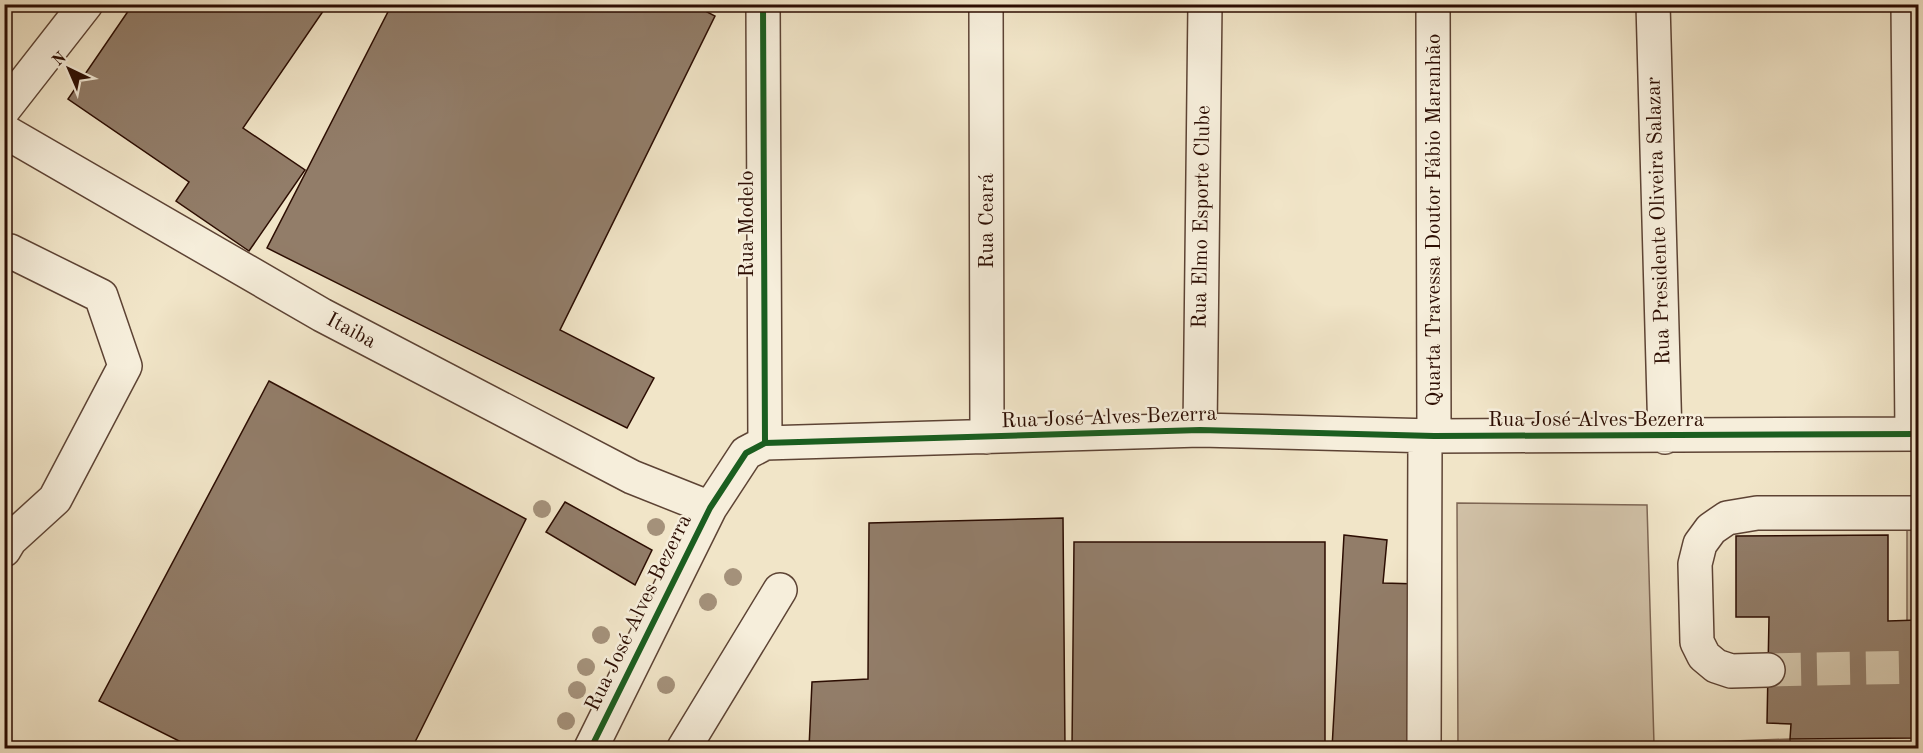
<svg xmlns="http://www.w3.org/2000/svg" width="1923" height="753" font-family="'Old Standard TT',serif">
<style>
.green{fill:#d0c0a6;stroke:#7e6654;stroke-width:1.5}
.building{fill:#927d69;stroke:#2c0d02;stroke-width:1.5}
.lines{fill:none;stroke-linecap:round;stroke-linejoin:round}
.minor-tunnel{stroke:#d3c5aa;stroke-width:33;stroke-dasharray:33 16;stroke-linecap:butt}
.minor-casing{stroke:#5d4334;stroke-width:36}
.minor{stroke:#f6eedb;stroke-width:33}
.cycleway-casing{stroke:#f6eedb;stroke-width:10}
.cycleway{stroke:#1b5e20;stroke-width:6}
.tree{fill:#a4917a}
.labels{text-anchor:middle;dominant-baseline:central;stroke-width:5;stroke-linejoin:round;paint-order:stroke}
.street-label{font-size:21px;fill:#2c0d02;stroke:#f6eedb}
</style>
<rect width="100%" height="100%" fill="#f1e5c8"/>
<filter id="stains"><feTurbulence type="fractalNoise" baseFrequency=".00333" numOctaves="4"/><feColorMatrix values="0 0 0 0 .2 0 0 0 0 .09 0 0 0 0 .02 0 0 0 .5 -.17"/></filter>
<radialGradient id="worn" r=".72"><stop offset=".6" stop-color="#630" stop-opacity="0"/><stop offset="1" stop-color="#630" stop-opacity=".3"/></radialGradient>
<path class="green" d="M1457,503L1647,505L1654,744L1790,739L1791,748H1458Z
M1918,529V620L1907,621V530Z"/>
<path class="building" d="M133,4H328L243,128L305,170L249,251L176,201L189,182L68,99Z
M392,4H692L715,16L560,330L654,378L627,428L267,248Z
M269,381L526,519L412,748H193L99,701Z
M565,502L652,550L635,585L546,532Z
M1063,518L1065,748H809L812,682L868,679L869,523Z
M1344,535L1387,540L1383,583L1419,584L1418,748H1332Z
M1888,535V621L1918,620V738L1790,739L1791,724L1767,723L1769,617H1736V536Z
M1074,542H1325V748H1072Z"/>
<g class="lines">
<path class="minor-tunnel" d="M1768,670L1918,667"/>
<g class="minor-casing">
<path id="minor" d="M763,4L765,443
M986,4L987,437
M1433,4L1434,436
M1653,4L1665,437
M1908,4L1912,434
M4,109L86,4
M4,131L322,315L632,477L710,508
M1200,430L1205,4
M4,550L10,540L55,499L125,366L101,296L10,251
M1768,670L1731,671L1716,666L1704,656L1697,642L1695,564L1700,544L1711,529L1727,518L1757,513H1918
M591,748L710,508L746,453L765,443L1200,430L1434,436L1918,434
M684,748L780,590
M1424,748L1425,436"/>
</g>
<use href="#minor" class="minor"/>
<g class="cycleway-casing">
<path id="cycleway" d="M763,4L765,443
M591,748L710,508L746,453L765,443L1200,430L1434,436L1918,434"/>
</g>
<use href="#cycleway" class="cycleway"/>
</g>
<g class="tree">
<circle cx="542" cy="509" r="9"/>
<circle cx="656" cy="527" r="9"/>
<circle cx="733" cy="577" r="9"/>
<circle cx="708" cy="602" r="9"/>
<circle cx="601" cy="635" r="9"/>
<circle cx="586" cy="667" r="9"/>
<circle cx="666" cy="685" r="9"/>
<circle cx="577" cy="690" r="9"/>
<circle cx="566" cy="721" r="9"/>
</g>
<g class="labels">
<g class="street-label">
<text transform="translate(1202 217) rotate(-89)">Rua Elmo Esporte Clube</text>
<text transform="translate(1434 220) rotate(-90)">Quarta Travessa Doutor Fábio Maranhão</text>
<text transform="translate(987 221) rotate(-90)">Rua Ceará</text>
<text transform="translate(1659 221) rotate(-92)">Rua Presidente Oliveira Salazar</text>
<text transform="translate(747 224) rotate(-90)">Rua Modelo</text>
<text transform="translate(351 331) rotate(28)">Itaiba</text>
<text transform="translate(1109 418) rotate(-2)">Rua José Alves Bezerra</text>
<text x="1596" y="420">Rua José Alves Bezerra</text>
<text transform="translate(639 613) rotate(-64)">Rua José Alves Bezerra</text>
</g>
</g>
<rect width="1923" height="753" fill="none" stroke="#f1e5c8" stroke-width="24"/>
<rect x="6" y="6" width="1911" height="741" fill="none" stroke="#2c0d02" stroke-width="3"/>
<rect x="12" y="12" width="1899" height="729" fill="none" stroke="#2c0d02" stroke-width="1.5"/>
<g transform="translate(69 69) rotate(316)" stroke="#f6eedb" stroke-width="4.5" paint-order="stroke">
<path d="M0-4.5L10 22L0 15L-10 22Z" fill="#2c0d02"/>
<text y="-9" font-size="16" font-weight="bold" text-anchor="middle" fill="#2c0d02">N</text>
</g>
<rect width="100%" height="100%" filter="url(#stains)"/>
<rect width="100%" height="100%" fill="url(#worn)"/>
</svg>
